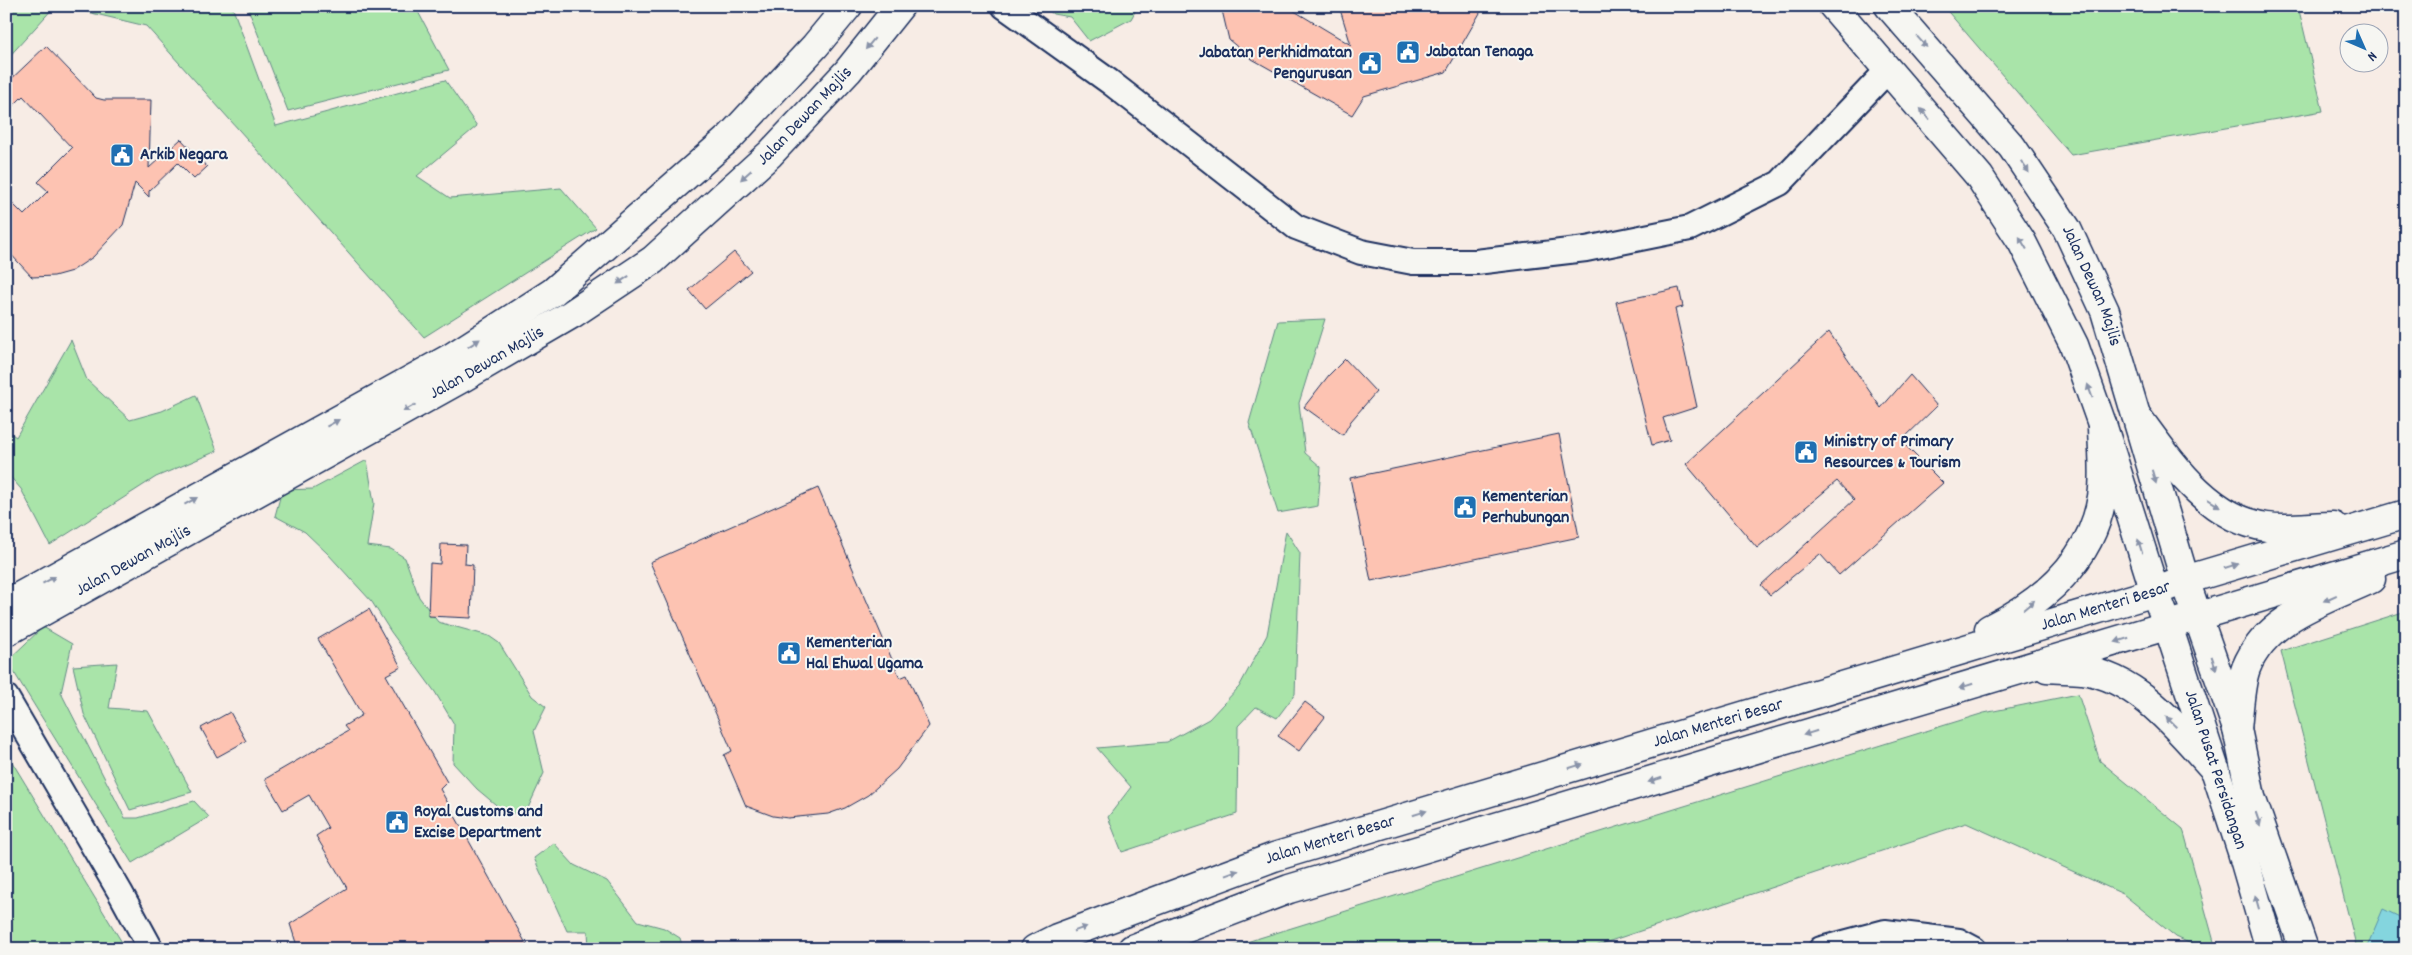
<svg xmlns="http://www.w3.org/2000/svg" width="2412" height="955" font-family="Dekko,sans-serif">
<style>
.green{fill:#a9e4a9;stroke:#628a84}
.water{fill:#84d5de;stroke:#5a93ab}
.building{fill:#fdc3b2;stroke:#1b2f5e}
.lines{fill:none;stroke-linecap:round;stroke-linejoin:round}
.minor-casing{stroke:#1b2f5e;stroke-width:28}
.tertiary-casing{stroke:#1b2f5e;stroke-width:31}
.primary-casing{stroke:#1b2f5e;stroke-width:31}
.minor{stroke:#f6f6f2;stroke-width:24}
.tertiary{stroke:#f6f6f2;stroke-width:28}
.primary{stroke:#f6f6f2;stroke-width:28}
.oneway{fill:#8892a8}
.labels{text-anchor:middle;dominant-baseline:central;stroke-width:4;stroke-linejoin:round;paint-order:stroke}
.poi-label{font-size:18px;font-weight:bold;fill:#1b2f5e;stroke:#f6f6f2;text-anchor:start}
.street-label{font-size:18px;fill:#1b2f5e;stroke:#f6f6f2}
</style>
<rect width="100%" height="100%" fill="#f7ece5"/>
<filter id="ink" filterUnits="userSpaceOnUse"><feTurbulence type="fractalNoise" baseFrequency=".02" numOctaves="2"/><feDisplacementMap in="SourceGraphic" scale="10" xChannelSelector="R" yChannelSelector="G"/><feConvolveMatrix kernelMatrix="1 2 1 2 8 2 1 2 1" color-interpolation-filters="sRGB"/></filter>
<g filter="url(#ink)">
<path class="green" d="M6,6H55L6,60Z
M62,6H232L276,126L445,80L477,126L417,176L450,198L561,188L596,228L424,337L146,26Z
M247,6H415L449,70L288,111Z
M1043,6H1138L1131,19L1089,41L1070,17L1053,14Z
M1943,6H2298L2323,111L2071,155Z
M1325,319L1299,403L1305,453L1321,467L1318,506L1278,513L1249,423L1278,321Z
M71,340L87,380L130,420L162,411L196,395L217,451L156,477L50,545L21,489L6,472V430L16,437Z
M367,460L374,503L367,546L391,549L405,558L419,597L438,622L489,636L499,643L532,696L546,707L534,731L544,773L528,808L508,815L477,789L453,763L454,724L435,692L391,632L372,602L328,554L305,532L275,516L282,490L313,489Z
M1286,531L1300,553L1295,694L1277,718L1256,707L1238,726L1237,814L1122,852L1108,817L1131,787L1097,748L1167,742L1209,719L1239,687L1267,635Z
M2406,611V949H2357L2281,651Z
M43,627L72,644L61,693L125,818H138L194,801L209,817L132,863L7,661Z
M117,663L109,708L148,711L192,792L130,810L84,714L73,666Z
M2078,694L2100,761L2183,829L2216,949H2202L2176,937L2123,894L1966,823L1586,949H1224L1984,713Z
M6,752L126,949H6Z
M554,843L574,865L607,881L638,921L664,928L680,938L683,949H589L588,931H567L534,858Z"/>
<path class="water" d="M2383,909L2406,920V949H2366Z"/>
<path class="building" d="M1221,6H1286L1351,45L1339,6H1484L1446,72L1364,96L1352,115L1252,59L1229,40Z
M46,46L96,98L104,100H151L149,168L181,139L207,167L194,179L178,163L149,191V197L135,183L123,225L93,257L72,271L54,276L32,277L6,249V197L24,215L48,191L38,182L72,148L23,96L6,113V84Z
M734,252L751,271L705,309L689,290Z
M1679,288L1683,307L1675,309L1697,407L1663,418L1670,440L1652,445L1616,302Z
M1829,332L1881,408L1910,375L1937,406L1901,441L1943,483L1839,575L1820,554L1770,595L1761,585L1854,500L1837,481L1757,548L1686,464Z
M1345,359L1376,392L1351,421L1343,435L1304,407L1329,375Z
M1559,434L1579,537L1371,581L1350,478Z
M818,488L900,678L907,675L929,726L897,769L868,795L845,808L828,814L788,818L773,816L746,806L724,755L732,751L650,562Z
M441,544L466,545L465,564L473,565L471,618L428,616L430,563L440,564Z
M369,609L401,667L386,675L447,782L440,789L529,949H298L290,924L347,888L316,836L328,828L309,795L283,810L265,779L348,731L344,726L362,715L318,639Z
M1305,702L1325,717L1299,751L1278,736Z
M230,712L246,741L217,757L201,728Z"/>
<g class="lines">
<g class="minor-casing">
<path id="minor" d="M1004,6L1110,82L1296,227L1361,252L1413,262H1476L1586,249L1690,228L1780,183L1888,70
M6,697L120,892L151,949
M1821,949L1885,932L1959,941L1974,949"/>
</g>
<g class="tertiary-casing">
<g id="tertiary">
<path id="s1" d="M1833,6L1979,176L2022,242L2074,345L2102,424L2155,592L2168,626L2242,852L2270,949"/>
<path id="s2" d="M1889,6L2012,147L2067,229L2105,311L2185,580L2237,729L2251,797L2304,949"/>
<path d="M6,604L452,357L553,292L730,137L815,46L848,6"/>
<path id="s3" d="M6,632L464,377L572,314L653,260L770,154L848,71L900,6"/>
</g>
</g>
<g class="primary-casing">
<g id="primary">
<path d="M2136,415C2169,459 2207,519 2267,527C2287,530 2313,526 2333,526"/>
<path d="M1989,629C2043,602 2092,560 2102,497C2106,474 2102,447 2102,424"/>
<path d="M2047,668C2058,669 2070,669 2082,670C2140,678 2179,731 2216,771"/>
<path d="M2237,729C2239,711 2240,684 2246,668C2266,617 2326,600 2371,579"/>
<path id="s4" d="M1035,949L1057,938L1274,857L2155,592L2185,580L2406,514"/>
<path d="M1132,949L1289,889L2406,554"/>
</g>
</g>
<use href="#minor" class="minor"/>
<use href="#tertiary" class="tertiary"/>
<use href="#primary" class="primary"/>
</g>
<defs><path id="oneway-solid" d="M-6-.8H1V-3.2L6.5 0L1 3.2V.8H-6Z" transform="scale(1.25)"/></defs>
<g class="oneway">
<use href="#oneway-solid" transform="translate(1922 42) rotate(48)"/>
<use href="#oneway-solid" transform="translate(870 44) rotate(129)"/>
<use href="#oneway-solid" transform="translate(1925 114) rotate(-131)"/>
<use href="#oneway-solid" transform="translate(2025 167) rotate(56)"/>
<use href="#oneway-solid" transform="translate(746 175) rotate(138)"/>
<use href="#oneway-solid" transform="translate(2023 243) rotate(-121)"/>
<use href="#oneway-solid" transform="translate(623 280) rotate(146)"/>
<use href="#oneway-solid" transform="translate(474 343) rotate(-33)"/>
<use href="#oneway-solid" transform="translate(2090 391) rotate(-110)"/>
<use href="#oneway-solid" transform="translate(409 408) rotate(151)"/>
<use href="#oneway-solid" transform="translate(333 423) rotate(-29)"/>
<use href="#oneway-solid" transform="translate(2154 477) rotate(73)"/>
<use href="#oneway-solid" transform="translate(191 501) rotate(-29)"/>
<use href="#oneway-solid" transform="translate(2214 503) rotate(32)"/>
<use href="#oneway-solid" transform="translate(2140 546) rotate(-107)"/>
<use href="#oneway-solid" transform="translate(2231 566) rotate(-17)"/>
<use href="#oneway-solid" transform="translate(49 580) rotate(-29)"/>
<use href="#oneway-solid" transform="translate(2330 598) rotate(155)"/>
<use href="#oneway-solid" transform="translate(2029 605) rotate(-40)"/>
<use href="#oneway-solid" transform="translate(2122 640) rotate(163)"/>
<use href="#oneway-solid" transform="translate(2214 663) rotate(71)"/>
<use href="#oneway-solid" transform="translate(1966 686) rotate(163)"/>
<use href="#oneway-solid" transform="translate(2171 722) rotate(-135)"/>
<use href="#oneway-solid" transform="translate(1810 733) rotate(163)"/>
<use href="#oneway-solid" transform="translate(1576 766) rotate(-17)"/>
<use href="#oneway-solid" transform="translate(1655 780) rotate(163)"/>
<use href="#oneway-solid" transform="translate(1420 813) rotate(-17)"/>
<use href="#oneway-solid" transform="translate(2258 819) rotate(71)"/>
<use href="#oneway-solid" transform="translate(1232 873) rotate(-20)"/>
<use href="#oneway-solid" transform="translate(2257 902) rotate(-106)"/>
<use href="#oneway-solid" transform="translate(1080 929) rotate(-20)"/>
</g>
</g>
<defs>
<g id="civic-square" transform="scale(1.25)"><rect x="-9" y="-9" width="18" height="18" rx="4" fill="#1f6fb2" stroke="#f6f6f2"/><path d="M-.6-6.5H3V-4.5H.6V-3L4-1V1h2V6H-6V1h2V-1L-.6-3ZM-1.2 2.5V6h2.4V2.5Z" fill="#fff"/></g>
</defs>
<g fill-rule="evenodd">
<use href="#civic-square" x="1408" y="52"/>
<use href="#civic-square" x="1370" y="63"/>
<use href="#civic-square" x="122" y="155"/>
<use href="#civic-square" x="1806" y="452"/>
<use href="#civic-square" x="1465" y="507"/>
<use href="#civic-square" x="789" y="653"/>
<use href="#civic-square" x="397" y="822"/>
</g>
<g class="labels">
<g class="poi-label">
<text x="1426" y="52">Jabatan Tenaga</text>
<text x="1352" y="53" text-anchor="end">Jabatan Perkhidmatan<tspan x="1352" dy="21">Pengurusan</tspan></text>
<text x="140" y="155">Arkib Negara</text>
<text x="1824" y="442">Ministry of Primary<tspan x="1824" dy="21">Resources &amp; Tourism</tspan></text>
<text x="1482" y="497">Kementerian<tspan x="1482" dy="21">Perhubungan</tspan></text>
<text x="806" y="643">Kementerian<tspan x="806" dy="21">Hal Ehwal Ugama</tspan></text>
<text x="414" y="812">Royal Customs and<tspan x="414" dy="21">Excise Department</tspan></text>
</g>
<g class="street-label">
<text stroke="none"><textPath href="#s3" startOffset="956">Jalan Dewan Majlis</textPath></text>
<text stroke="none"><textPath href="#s2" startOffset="348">Jalan Dewan Majlis</textPath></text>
<text stroke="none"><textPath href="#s3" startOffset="551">Jalan Dewan Majlis</textPath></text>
<text stroke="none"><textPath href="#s3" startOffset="146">Jalan Dewan Majlis</textPath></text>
<text stroke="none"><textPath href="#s4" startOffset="1125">Jalan Menteri Besar</textPath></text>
<text stroke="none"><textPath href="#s4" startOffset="720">Jalan Menteri Besar</textPath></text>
<text stroke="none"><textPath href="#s1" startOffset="866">Jalan Pusat Persidangan</textPath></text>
<text stroke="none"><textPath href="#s4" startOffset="315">Jalan Menteri Besar</textPath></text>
</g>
</g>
<rect width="2412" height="955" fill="none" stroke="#f6f6f2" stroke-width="25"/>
<rect x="12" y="12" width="2387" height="930" fill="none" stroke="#1b2f5e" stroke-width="2" filter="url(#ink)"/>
<g transform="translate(2364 48) rotate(135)"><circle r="24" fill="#f6f6f2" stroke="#9ea6b7"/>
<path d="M0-4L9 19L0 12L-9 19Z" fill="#1f6fb2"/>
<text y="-8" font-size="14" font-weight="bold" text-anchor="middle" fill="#1b2f5e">N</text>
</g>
</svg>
